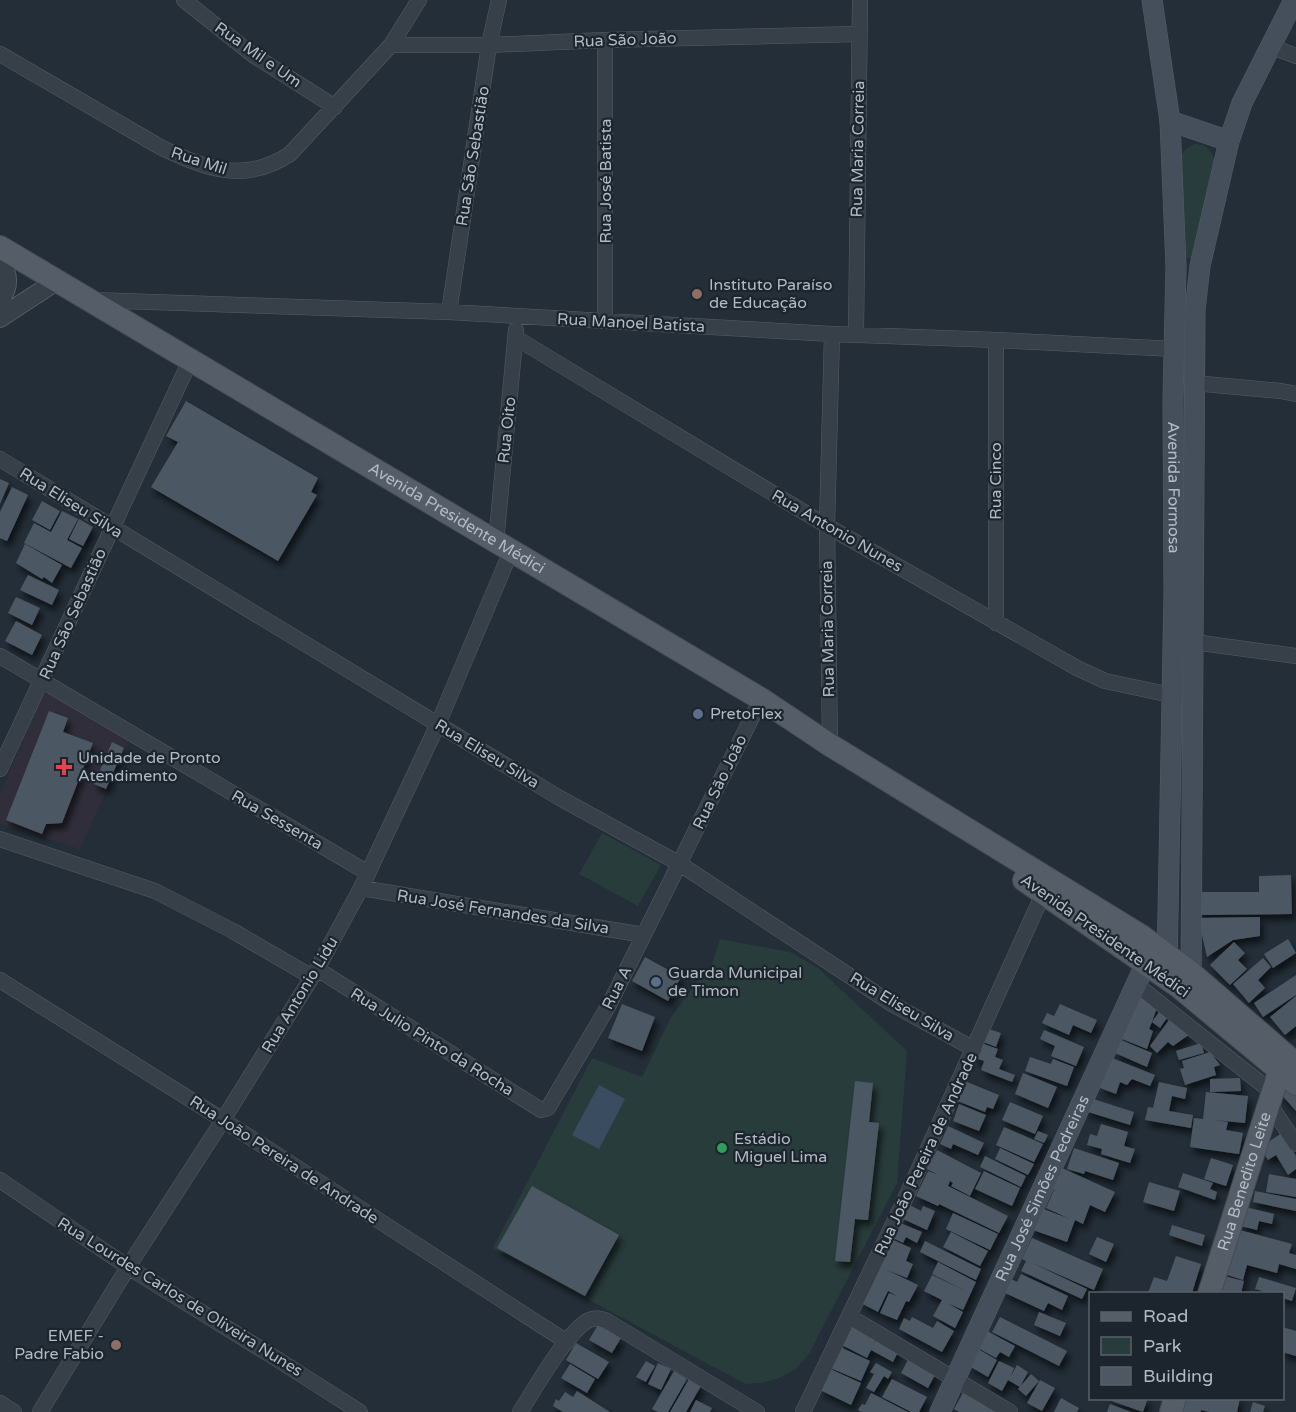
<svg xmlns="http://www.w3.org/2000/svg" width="1296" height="1412" font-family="'Varela Round',sans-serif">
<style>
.medical{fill:#2f2e3a}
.green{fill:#283c3b}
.water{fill:#3a4d60}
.building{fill:#4c5863;filter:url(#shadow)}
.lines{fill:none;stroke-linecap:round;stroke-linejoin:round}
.minor-casing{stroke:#555d66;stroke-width:16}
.tertiary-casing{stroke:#555d66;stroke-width:20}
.secondary-casing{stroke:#555d66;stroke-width:21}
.primary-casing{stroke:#434b54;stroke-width:24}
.minor{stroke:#373f48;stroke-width:15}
.tertiary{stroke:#373f48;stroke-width:18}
.secondary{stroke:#454f5b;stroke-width:20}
.primary{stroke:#555e68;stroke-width:22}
.education-dot{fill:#8d6e63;stroke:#1c242d;stroke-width:2}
.service-dot{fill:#5c6f8a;stroke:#1c242d;stroke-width:2}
.health-dot{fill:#e0444e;stroke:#1c242d;stroke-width:2}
.leisure-dot{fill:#2e9e5b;stroke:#1c242d;stroke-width:2}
.labels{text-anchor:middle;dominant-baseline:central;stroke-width:4.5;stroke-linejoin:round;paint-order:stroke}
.street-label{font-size:16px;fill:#b2bac4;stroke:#1c242d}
.poi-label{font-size:16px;fill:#b2bac4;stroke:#1c242d;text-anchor:start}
</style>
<defs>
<filter id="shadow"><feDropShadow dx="3.5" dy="6" stdDeviation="3" flood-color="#0009"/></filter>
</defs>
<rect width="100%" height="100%" fill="#232e38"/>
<path class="medical" d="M44,691L129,740L80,849L0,824V794Z"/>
<path class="green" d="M1195,144C1206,144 1211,150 1215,160L1194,256L1191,258H1185L1178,159L1187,148Z
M602,833L661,865L638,906L579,874Z
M720,939L790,952L818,968L907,1051L897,1183L809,1354L796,1369L777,1379L761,1383L746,1384L721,1371L493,1248L592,1058L642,1077L670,1019L696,983L710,970Z"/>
<path class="water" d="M599,1085L625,1099L599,1149L572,1135Z"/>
<path class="building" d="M186,401L318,478L311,492L317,495L278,561L151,487L178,442L166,436Z
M0,479L9,483L0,504Z
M12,487L28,495L7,541L0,538V512Z
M42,501L60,511L50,530L32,520Z
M62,511L78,519L67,540L82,548L71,568L24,543L34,523L51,532Z
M79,519L93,527L83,546L69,539Z
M25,544L62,565L52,583L44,577L42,579L16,563Z
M28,575L59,590L52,605L20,590Z
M16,597L40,608L32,625L8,613Z
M16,621L42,635L32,655L5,641Z
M49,711L68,718L63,732L93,743L62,823L46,824L42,834L6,820Z
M112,742L124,748L106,789L94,784Z
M1291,875L1292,914L1198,915V892H1259V876Z
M1260,917V936L1233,940L1207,957L1198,918Z
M1288,939L1296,953L1273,968L1264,954Z
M1234,942L1245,953L1238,960L1247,969L1230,985L1210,965Z
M645,957L681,977L668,1001L632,981Z
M1263,958L1271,967L1258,980L1265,988L1249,1003L1233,984Z
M1296,975V995L1263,1017L1254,1003Z
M1140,991L1158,1005L1152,1022L1161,1009L1169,1015L1160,1028L1152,1022L1149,1029L1153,1031L1147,1049L1122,1039Z
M1296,996V1026L1285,1035L1270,1017Z
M622,1004L655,1017L642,1051L608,1038Z
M1060,1004L1097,1020L1091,1033L1073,1025L1069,1035L1042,1023L1047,1013L1054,1016Z
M1169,1020L1190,1034L1173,1046L1168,1042L1157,1053L1150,1046Z
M986,1028L1001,1033L996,1047L981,1041Z
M1044,1030L1084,1047L1076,1066L1051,1056L1055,1046L1040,1039Z
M1121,1040L1152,1053L1147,1067L1115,1053Z
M981,1043L998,1049L995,1057L1003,1060L999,1069L1015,1075L1012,1082L981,1070L984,1061L975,1058Z
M1201,1043L1204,1053L1179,1060L1176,1051Z
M1210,1052L1220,1065L1214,1067L1216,1075L1185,1085L1180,1069L1184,1068L1182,1061Z
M1030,1057L1051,1064L1053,1059L1074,1067L1067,1086L1025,1071Z
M1112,1058L1155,1075L1150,1086L1132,1079L1127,1085L1120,1082L1116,1094L1100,1088Z
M1023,1073L1057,1087L1048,1108L1015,1094Z
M1240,1078L1241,1091L1210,1092V1079Z
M855,1081L873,1083L869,1122L879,1123L868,1220L855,1219L850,1262L835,1261Z
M967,1082L999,1095L993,1109L987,1107L985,1112L955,1100L961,1088L964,1089Z
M1159,1082L1187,1088L1185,1099L1172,1096L1169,1111L1193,1115L1191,1128L1145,1120L1148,1107L1153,1108Z
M1289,1083L1296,1091V1111L1279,1092Z
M1206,1092L1248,1096L1245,1123L1214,1120L1228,1122L1226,1130L1243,1133L1239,1154L1190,1147L1194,1118L1203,1119Z
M1090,1098L1134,1112L1130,1125L1085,1111Z
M1010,1102L1043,1116L1035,1134L1002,1120Z
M959,1104L986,1115L979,1131L953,1121Z
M1101,1124L1128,1132L1124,1146L1135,1149L1130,1163L1101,1154L1102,1149L1087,1145L1090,1134L1097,1136Z
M948,1126L984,1143L978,1155L953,1144L951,1149L940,1144Z
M1004,1127L1043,1144L1034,1162L996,1145Z
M1038,1131L1048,1135L1044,1143L1034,1139Z
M1282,1133L1296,1156V1169L1288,1175L1276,1155L1268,1160L1262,1150L1265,1144Z
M1000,1148L1034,1164L1028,1175L995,1159Z
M1074,1148L1119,1163L1113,1180L1085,1171L1084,1174L1067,1169Z
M937,1150L981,1173L970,1196L951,1186L953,1183L950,1181L948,1186L1008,1216L999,1233L939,1204L938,1206L916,1196L928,1171L938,1175L927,1169Z
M985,1156L1026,1176L1021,1187L980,1167Z
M1211,1158L1233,1165L1226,1186L1204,1179Z
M1062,1168L1115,1192L1105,1212L1090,1205L1083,1224L1075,1220L1067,1242L1030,1229L1038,1207L1070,1219L1046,1208L1054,1190L1062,1193L1052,1189Z
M984,1171L1020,1188L1012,1206L975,1189Z
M1183,1173L1213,1183L1210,1189L1217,1192L1215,1200L1178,1187Z
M1269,1174L1296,1179V1197L1266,1192Z
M1149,1182L1180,1191L1174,1211L1143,1202Z
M532,1186L619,1235L585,1296L497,1248Z
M1255,1191L1296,1199V1211L1253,1202Z
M908,1204L921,1211L923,1206L935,1211L927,1230L901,1218Z
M1245,1207L1274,1214L1272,1224L1259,1221L1257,1230L1240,1226Z
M953,1213L998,1234L990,1250L946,1229Z
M898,1222L922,1232L917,1243L906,1237L903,1243L891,1237Z
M1172,1225L1205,1235L1202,1246L1169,1235Z
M1236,1229L1292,1244L1289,1253L1296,1255V1269L1279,1264L1277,1273L1247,1265L1243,1280L1224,1274Z
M951,1232L988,1251L980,1266L943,1247Z
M1097,1237L1114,1244L1106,1262L1089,1254Z
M1032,1238L1103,1269L1094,1290L1030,1262L1087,1289L1082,1299L1021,1271L1026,1261L1022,1259Z
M891,1239L911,1248L906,1261L913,1264L907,1278L887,1270L918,1285L909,1302L906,1301L897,1320L880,1313L889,1293L897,1296L888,1291L878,1312L861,1303Z
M925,1241L981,1269L976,1280L920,1252Z
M1176,1256L1201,1264L1192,1293H1148L1154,1277L1167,1281Z
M938,1262L976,1282L963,1310L947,1303L963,1312L955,1328L933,1316L942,1300L924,1291L932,1275L968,1292L932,1274Z
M1021,1274L1068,1296L1062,1310L1048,1303L1044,1311L1003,1292L1009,1278L1017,1282Z
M1224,1276L1244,1281L1241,1293H1219Z
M1259,1277L1296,1288L1292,1301L1282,1298V1293H1269L1255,1289Z
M1039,1312L1066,1323L1060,1336L1034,1325Z
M912,1317L933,1328L937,1321L954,1331L942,1352L899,1329L904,1318L910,1321Z
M1000,1317L1067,1351L1059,1366L992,1332Z
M850,1324L877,1338L873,1346L877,1339L899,1350L893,1362L871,1350L867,1358L840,1344Z
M598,1325L621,1338L612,1353L589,1340Z
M1282,1327L1296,1331V1356L1282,1352Z
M987,1331L1015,1346L1009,1357L1000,1352L996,1358L978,1348Z
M576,1343L609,1362L598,1379L566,1360Z
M838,1346L870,1361L861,1381L828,1367Z
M978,1349L997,1360L988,1377L969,1366Z
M909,1358L936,1373L928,1388L901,1373Z
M646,1361L655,1366L646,1382L636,1377Z
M999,1361L1014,1368L1011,1376L1017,1365L1028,1372L1020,1387L1008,1380L1002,1391L988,1383Z
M658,1363L671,1369L661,1390L648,1384Z
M876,1363L892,1372L888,1379L884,1376L874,1392L866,1388L874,1374L870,1372Z
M570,1364L595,1379L587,1393L561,1378Z
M828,1368L861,1383L851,1405L820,1390Z
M674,1371L687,1379L668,1412H658L652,1409Z
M1031,1374L1039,1381L1026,1396L1018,1389Z
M689,1379L701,1386L686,1412H670Z
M892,1379L927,1397L919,1412H911L882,1397Z
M1040,1380L1055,1388L1042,1411L1027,1403Z
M577,1391L610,1412H563L553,1406L556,1399L559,1401L565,1392L573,1397Z
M964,1391L998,1407L995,1412H959L954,1409Z
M871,1393L908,1412H862L858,1410L862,1404L865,1405Z
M1061,1398L1079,1408L1077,1412H1054Z
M1103,1398H1148L1143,1412Z
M1184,1398H1240L1237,1412H1209L1201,1410V1412H1181Z
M696,1400L712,1408L710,1412H690Z
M1253,1402L1265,1406L1263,1412H1250Z
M1110,1404L1131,1412H1107Z"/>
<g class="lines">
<g class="minor-casing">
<path id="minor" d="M184,0L253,55L335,107
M605,40V321
M391,45H489L605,40L859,34
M1270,46L1296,56
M0,54L162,148C207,169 244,184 290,154L391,45L419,0
M92,300L449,312L832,334L996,340L1174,349
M449,312L489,45L499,0
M856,334L860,0
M516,338L827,526L1077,668L1105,681L1171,695
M996,340V623
M1194,383L1281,391L1296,394
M0,459L558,797L680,864L892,1004L974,1049
M496,542L516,330
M1194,642L1296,656
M0,656L368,873
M830,745L827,526L832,334
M0,769L190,361
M0,839L155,891L233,931L312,977
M361,888L644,935
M317,969L541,1110L548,1108L609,1005L761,699
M0,980L223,1120L567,1342
M1137,985L1273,1093
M1270,1105L1296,1144
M0,1180L128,1267L269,1354L360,1412
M850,1317L1010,1412
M0,1403L14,1412
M40,1412L128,1267L223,1120L317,969L361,888L438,724L511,551
M520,1412C534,1390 568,1330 589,1320C596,1317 601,1319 607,1321L757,1412
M803,1412L906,1197L1043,894"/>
</g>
<g class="tertiary-casing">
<path id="tertiary" d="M0,260C9,276 10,285 0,301
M0,318L58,280"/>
</g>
<g class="secondary-casing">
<g id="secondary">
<path id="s1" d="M1152,0L1170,121L1176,267L1173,400L1174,593L1167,968"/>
<path d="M1170,121L1229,141"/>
<path d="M1191,984L1195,310L1200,266L1229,141L1242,103L1294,0"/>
<path id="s2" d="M940,1412L1145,965"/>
</g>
</g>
<g class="primary-casing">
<g id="primary">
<path id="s3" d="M0,247L761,699L830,745L1143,937L1190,972L1296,1064"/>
<path d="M1024,880L1178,986L1296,1084"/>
<path id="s4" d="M1209,1294L1280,1069"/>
<path d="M1171,1412L1175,1398"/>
</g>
</g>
<use href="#minor" class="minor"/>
<use href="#tertiary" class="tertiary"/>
<use href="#secondary" class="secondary"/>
<use href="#primary" class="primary"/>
</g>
<g class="education-dot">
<circle cx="697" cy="294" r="6"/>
<circle cx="116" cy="1345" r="6"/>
</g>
<g class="service-dot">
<circle cx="698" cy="714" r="6"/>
<circle cx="656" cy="982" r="6"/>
</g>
<path class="health-dot" d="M61 758h6v6h6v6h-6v6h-6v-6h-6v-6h6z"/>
<circle class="leisure-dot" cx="722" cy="1148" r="6"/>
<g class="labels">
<g class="street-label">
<text transform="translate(625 40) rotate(-2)">Rua São João</text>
<text transform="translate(258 55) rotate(35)">Rua Mil e Um</text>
<text transform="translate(858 149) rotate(-89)">Rua Maria Correia</text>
<text transform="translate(473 156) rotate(-81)">Rua São Sebastião</text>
<text transform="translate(199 161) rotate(18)">Rua Mil</text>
<text transform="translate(606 181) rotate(-90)">Rua José Batista</text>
<text transform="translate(631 323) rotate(3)">Rua Manoel Batista</text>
<text transform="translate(507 430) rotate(-84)">Rua Oito</text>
<text transform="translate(996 481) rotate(-90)">Rua Cinco</text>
<text stroke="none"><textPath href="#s1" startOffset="489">Avenida Formosa</textPath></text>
<text transform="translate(71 503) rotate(32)">Rua Eliseu Silva</text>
<text stroke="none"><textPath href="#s3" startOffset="531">Avenida Presidente Médici</textPath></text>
<text transform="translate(837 531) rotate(30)">Rua Antonio Nunes</text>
<text transform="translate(73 614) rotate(-66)">Rua São Sebastião</text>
<text transform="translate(828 629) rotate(-91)">Rua Maria Correia</text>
<text transform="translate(487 754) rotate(31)">Rua Eliseu Silva</text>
<text transform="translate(720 782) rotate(-64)">Rua São João</text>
<text transform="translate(277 820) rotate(30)">Rua Sessenta</text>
<text transform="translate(503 912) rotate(9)">Rua José Fernandes da Silva</text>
<text transform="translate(1105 936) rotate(35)">Avenida Presidente Médici</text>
<text transform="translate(617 988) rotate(-63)">Rua A</text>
<text transform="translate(300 995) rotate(-59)">Rua Antonio Lidu</text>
<text transform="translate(902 1007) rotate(31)">Rua Eliseu Silva</text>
<text transform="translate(432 1042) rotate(32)">Rua Julio Pinto da Rocha</text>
<text transform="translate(926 1154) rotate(-65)">Rua João Pereira de Andrade</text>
<text transform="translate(284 1160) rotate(33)">Rua João Pereira de Andrade</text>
<text stroke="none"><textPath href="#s4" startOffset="118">Rua Benedito Leite</textPath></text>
<text stroke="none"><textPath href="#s2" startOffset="246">Rua José Simões Pedreiras</textPath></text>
<text transform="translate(180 1297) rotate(32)">Rua Lourdes Carlos de Oliveira Nunes</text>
</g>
<g class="poi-label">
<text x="709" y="285">Instituto Paraíso<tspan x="709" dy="18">de Educação</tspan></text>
<text x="710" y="714">PretoFlex</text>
<text x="78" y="758">Unidade de Pronto<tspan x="78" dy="18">Atendimento</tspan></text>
<text x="668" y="973">Guarda Municipal<tspan x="668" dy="18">de Timon</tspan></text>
<text x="734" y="1139">Estádio<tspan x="734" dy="18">Miguel Lima</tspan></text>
<text x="104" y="1336" text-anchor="end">EMEF -<tspan x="104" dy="18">Padre Fabio</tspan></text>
</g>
</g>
<rect x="1089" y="1292" width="195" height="108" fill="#1c242d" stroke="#586069" stroke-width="1.5"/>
<rect x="1101" y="1312" width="30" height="9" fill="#555e68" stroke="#586069" stroke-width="1.5"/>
<text x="1143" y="1322" font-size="18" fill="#b2bac4">Road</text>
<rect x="1101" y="1337" width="30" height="18" fill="#283c3b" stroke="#586069" stroke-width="1.5"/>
<text x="1143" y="1352" font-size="18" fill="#b2bac4">Park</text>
<rect x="1101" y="1367" width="30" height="18" fill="#4c5863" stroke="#586069" stroke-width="1.5"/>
<text x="1143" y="1382" font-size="18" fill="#b2bac4">Building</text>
</svg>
